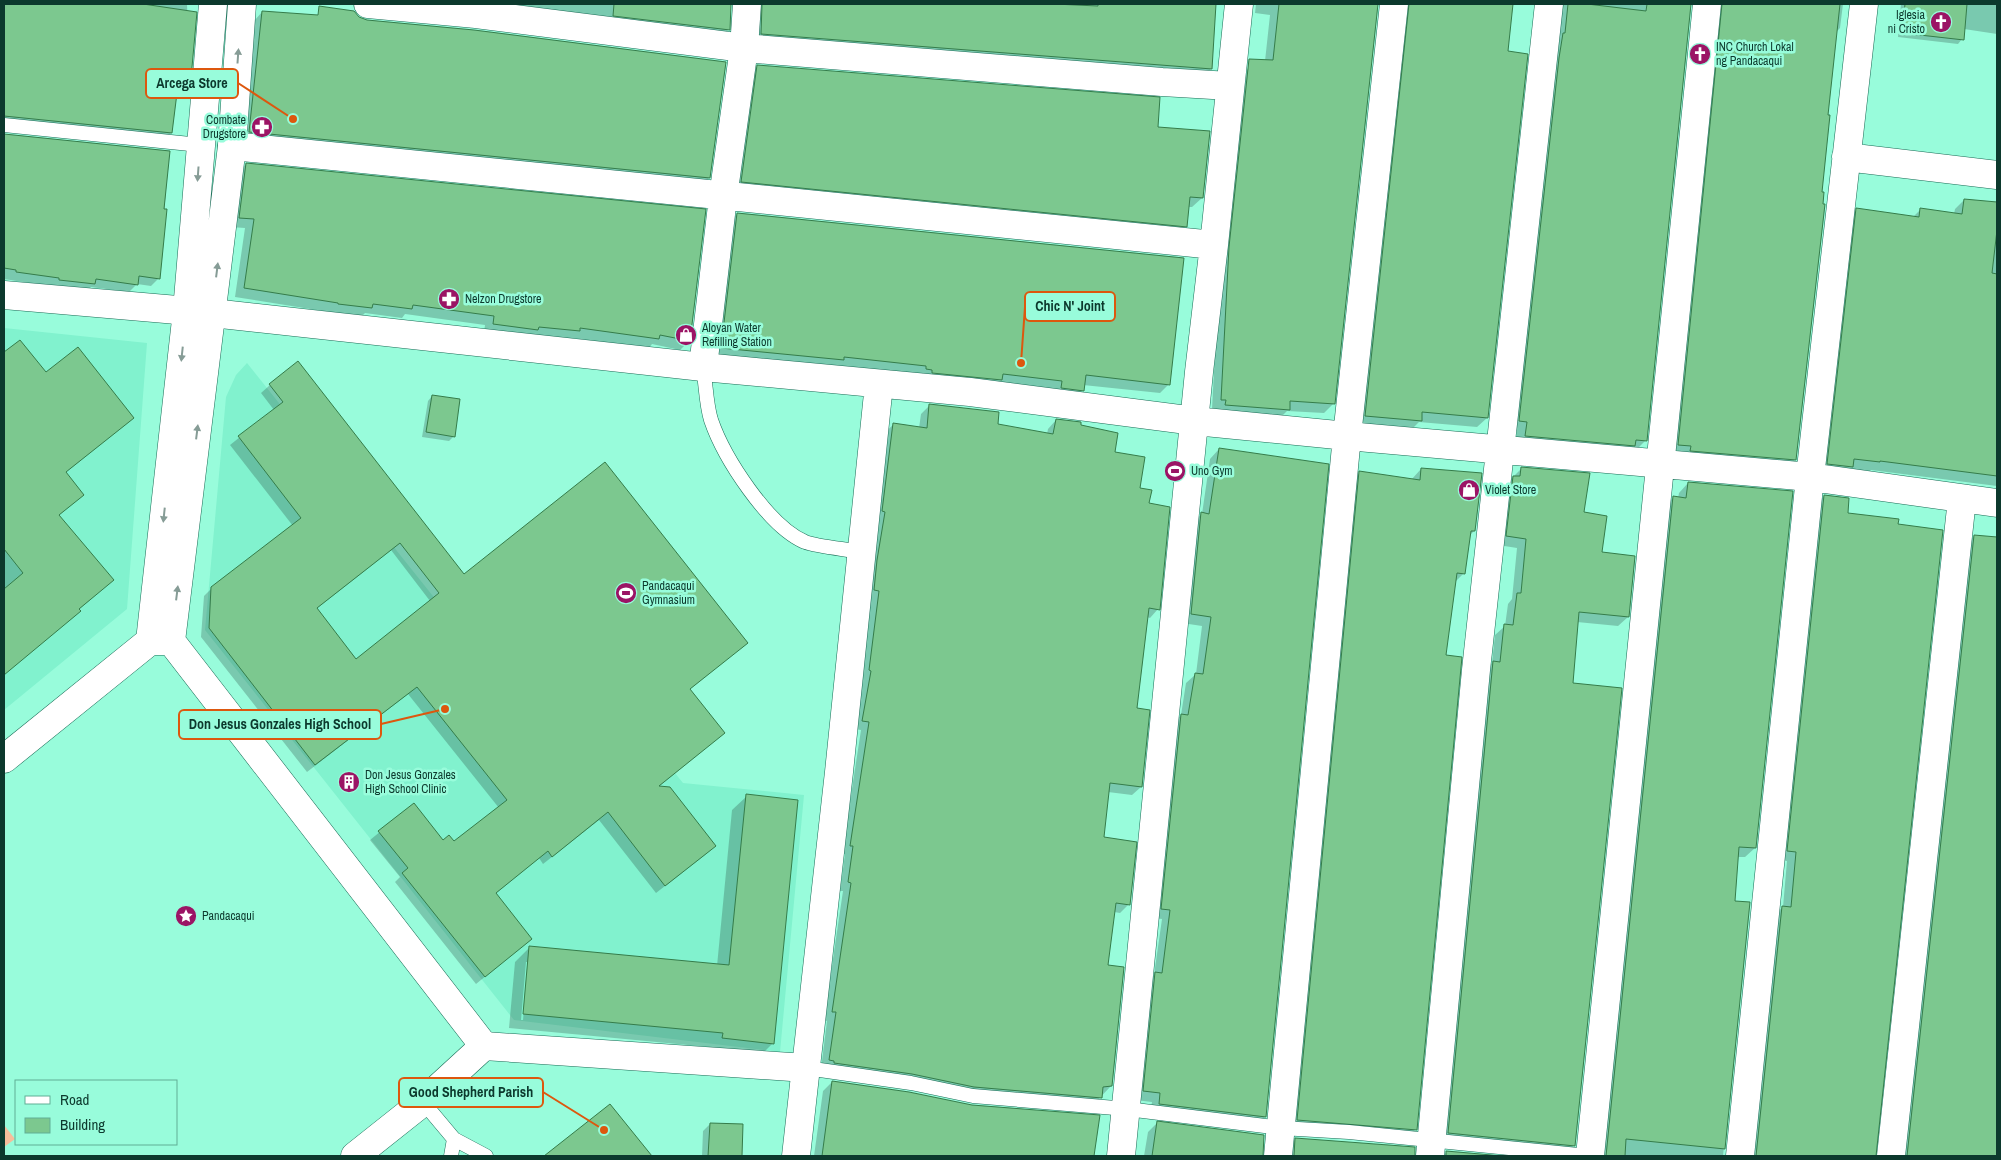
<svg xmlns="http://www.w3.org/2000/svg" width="2001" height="1160" font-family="'Archivo Narrow',sans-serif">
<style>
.built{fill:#81f2ce}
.green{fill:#f7bd9b}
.shadow{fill:#0003;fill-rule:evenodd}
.building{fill:#7cc88f;stroke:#357c4a;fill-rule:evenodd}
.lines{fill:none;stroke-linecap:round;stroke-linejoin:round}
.service-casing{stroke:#196c56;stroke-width:15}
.minor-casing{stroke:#196c56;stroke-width:29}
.tertiary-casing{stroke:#196c56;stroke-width:29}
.service{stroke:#fff;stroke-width:14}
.minor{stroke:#fff;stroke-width:28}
.tertiary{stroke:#fff;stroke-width:28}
.oneway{fill:#869c96}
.labels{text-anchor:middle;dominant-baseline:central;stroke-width:5;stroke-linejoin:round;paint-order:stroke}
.poi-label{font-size:12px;fill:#0c392d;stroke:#98fcdb;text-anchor:start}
.leader{fill:none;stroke:#dd570e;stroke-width:2}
.callout-dot{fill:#dd570e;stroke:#98fcdb;stroke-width:2}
.callout{fill:#98fcdb;stroke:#dd570e;stroke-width:2}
.callout-label{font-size:14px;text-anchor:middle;font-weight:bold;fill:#0c392d}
</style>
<rect width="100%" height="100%" fill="#98fcdb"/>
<path class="built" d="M4,328L147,343L127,609L4,710Z
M247,363L464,635L525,587L683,783L804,795L780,1052L514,1020L205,630L226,397L236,375Z"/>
<path class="green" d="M4,1125L15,1139L4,1147Z"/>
<path class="shadow" d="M4,4H187L190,78L182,85H177L171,133L163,141L4,124Z
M425,4H730L728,30L719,40Z
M749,4H1214L1211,69L1201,78L752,43Z
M1256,4H1377L1334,403L1324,413L1287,411L1279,419L1212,409L1220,258L1247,70L1257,61H1265L1270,15L1255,13Z
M1396,4H1512L1507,52L1487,418L1477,427L1419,422L1411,430L1356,426Z
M1551,4H1690L1646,440L1636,450L1516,445L1517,431L1510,430Z
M1709,4H1843L1840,28L1835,33L1795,460L1785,469L1669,454Z
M1901,4H1997V34L1964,29L1962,39L1958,44L1898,37Z
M262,12L725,63L709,178L700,187L240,141L253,22Z
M758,66L1156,128L1202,198L1192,207H1188L1186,226L1176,236L732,191L748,76Z
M4,135L169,152L159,278L151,286L137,284L129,292L91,287L86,292L4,279Z
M246,164L689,341L680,350L652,344L649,348L572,338L569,340L484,333L485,325L405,314L402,318L365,313L362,316L329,313V312L235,297L245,228L230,227L237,174Z
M1964,200L1997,204V486L1871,470L1870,471L1850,469L1818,473L1847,219L1857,210L1913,217L1920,210L1954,214L1955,209Z
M737,214L1169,384L1160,393L1083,385V390L1074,399L713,356L728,223Z
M20,341L46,374L127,423L65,473L83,495L58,516L113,580L78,610L73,617L4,674V354Z
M270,385L463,575L746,643L689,690L724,733L658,787L706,854L656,893L599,820L543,864L539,858L495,894L531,939L476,984L395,882L400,877L370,840L414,804L443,842L454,843L499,808L408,694L307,772L201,637L204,596L212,588L293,526L230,445L274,410L261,393ZM391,550L430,601L356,660L316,609Z
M432,396L454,436L449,441L422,437L428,401Z
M930,405L997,425L1047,434L1048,429L1056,420L1079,426L1113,453L1148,504L1158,609L1150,618L1147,617L1136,709L1141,787L1132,795L1108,792L1102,838L1129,904L1120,913L1114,912L1106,966L1111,1086L1092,1106L821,1069L827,1021L824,1020L843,891H840L845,854H842L861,730L854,729L863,679H861L871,599L865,598L884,433L893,425L919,428L921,414Z
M1219,449L1265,1117L1256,1126L1150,1113L1152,1102L1135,1100L1146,983L1154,975L1162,919L1153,918L1172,725L1181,715L1186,683L1196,674L1202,626L1182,623L1192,523L1202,514L1210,459Z
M1522,468L1583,513L1628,617L1618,626L1577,622L1571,684L1574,1145L1565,1155L1439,1142L1484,672L1492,663L1495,635L1505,626L1508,604L1512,599L1517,548L1498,545L1504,486Z
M1421,469L1474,531L1469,536L1464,573L1454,583L1445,656L1416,1129L1406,1139L1288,1129L1350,482L1360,473L1411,480Z
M1688,483L1755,848L1745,857H1737L1733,902L1749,904L1723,1156H1598L1664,507L1673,498H1678L1679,493Z
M1824,496L1846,514L1875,1156H1748L1772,917L1783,907L1787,861L1778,860L1815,506Z
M1974,536L1997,539V1156H1899L1965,545Z
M747,796L773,1043L758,1058L708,1053L709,1047L509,1028L515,962L529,948L717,966L732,810ZM526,962H528L523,1020H521Z
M832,1082L972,1106L1098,1117L1093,1156H814L823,1091Z
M610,1106L650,1156H546Z
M1157,1123L1263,1136V1156H1144L1148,1132Z
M710,1124L742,1125L740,1156H702L703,1131Z
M1296,1139L1414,1149V1156H1285L1286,1148Z
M1447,1152L1490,1156H1442Z"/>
<path class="building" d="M4,4H143L197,12L191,78L179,77L172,133L4,116Z
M614,4H731L730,30L613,16Z
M762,4H1054L1098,6V4H1216L1212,69L761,34Z
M1279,4H1378L1335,404L1290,401V410L1225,405L1226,400H1221L1229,247L1249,59L1273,60Z
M1409,4H1513L1508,51L1528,54L1488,418L1422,412V421L1365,416Z
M1568,4H1587L1646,11L1647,4H1691L1647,441L1636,440L1635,446L1525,436L1527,422L1519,421L1559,58L1563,33H1565Z
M1722,4H1840L1828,115H1830L1822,192H1824L1823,204H1825L1796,460L1690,451L1691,446L1678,445Z
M1905,4H1967L1964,40L1902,33Z
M319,6L354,11L359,17L367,20L474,30L726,62L710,178L249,132L262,11L318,15Z
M757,65L1160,97L1158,127L1210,131L1203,198L1190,197L1187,227L741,182Z
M4,134L170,151L164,209H167L160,279L139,276L138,285L96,279L95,284L59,280V278L16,272V270L4,268Z
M246,163L706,209L690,341L660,335L659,339L580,328V331L539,327L538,330L493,324L494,316L413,305L412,309L373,304L372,308L338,304V303L244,288L254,219L239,218Z
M1964,199L1997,202V230L1992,273L1997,274V476L1880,461V462L1854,459L1853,467L1827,464L1856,208L1919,217L1920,208L1962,214Z
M737,213L1184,258L1170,385L1086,375L1084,391L1061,388L1062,381L1003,374L1002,380L932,373V370L926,369V366L844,357V360L721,348Z
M20,340L46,372L78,347L134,418L66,472L84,495L59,515L114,580L79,609L81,611L4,675V589L23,573L4,549V352Z
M298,361L464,574L605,462L748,643L690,689L725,733L659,786L670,787L716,846L665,886L608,812L552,857L548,851L496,893L532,939L485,977L402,873L408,868L378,831L414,803L443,840L449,835L454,841L507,800L417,687L315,765L209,628L211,587L301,518L238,436L283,402L269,384ZM400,543L439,593L356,659L317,608Z
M432,395L460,399L455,437L426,432Z
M929,404L999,412L998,424L1053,434L1056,419L1081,422V425L1118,433L1115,452L1145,457L1140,488L1152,490L1149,503L1170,507L1160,610L1149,608L1137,708L1150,710L1142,787L1110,783L1104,837L1137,842L1130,905L1116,903L1108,965L1124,967L1112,1086L1103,1087L1102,1098L974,1087L912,1074L834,1063V1061L829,1060L836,1012H832L851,883L848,882L853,846H850L869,722L862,721L871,671L869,670L879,591L874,590L877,560L885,512L882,511L893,423L927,428Z
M1219,448L1329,464L1266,1117L1159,1104L1160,1093L1143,1091L1155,972L1162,973L1170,910L1161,909L1181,714L1188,715L1195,673L1203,674L1211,617L1191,614L1201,512L1209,514Z
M1521,467L1590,473L1584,512L1607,516L1602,552L1635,556L1629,617L1579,612L1573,683L1622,688L1575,1146L1448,1133L1493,661L1500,662L1504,624L1513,625L1517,593H1521L1526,539L1506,536L1513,476H1520Z
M1421,468L1482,473L1475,531H1471L1465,574L1457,573L1446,655L1462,657L1417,1130L1297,1120L1359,471L1420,480Z
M1688,482L1793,491L1756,848L1739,847L1735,901L1750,902L1725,1149L1626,1139L1625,1156H1606L1673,496L1686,498Z
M1824,495L1849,498L1848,513L1899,519L1898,524L1943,530L1876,1156H1756L1782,906L1791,907L1796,852L1787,851Z
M1974,535L1997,537V1156H1907Z
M746,794L798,800L774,1044L722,1038L723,1033L523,1014L529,946L729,965Z
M832,1081L909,1092L972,1105L1100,1115L1094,1156H822Z
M610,1104L652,1156H544Z
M1157,1121L1264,1135L1263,1156H1152Z
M710,1123L743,1124L742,1156H708Z
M1295,1138L1415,1147V1156H1294Z
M1446,1151L1503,1156H1446Z"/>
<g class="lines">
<g class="service-casing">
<path id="service" d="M4,125L200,145
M703,367C706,384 706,404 711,420C724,458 768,526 805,542C819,547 846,549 861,552
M806,1068L911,1083L973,1096L1127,1109L1281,1128L1349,1132L1588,1156
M423,1102L454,1139L451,1156
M454,1139L486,1156"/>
</g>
<g class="minor-casing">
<path id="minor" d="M368,4L476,14L744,48L1162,82L1230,86
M232,146L1214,245
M1846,157L1997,175
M4,295L212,313L703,367L970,392L1195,421L1347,436L1810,477L1997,503
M703,367L723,197L744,48L747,4
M484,1046L806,1068
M796,1156L839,772L879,384
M1121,1156L1199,372L1214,245L1239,4
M1278,1156L1347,436L1394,4
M1430,1156L1476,670L1549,4
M1590,1156L1707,4
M1740,1156L1810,477L1864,4
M1891,1156L1962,499"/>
</g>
<g class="tertiary-casing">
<path id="tertiary" d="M150,641L187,311L213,4
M171,641L232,146L242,4
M4,759L150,641H171L484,1046L423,1102L355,1156"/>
</g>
<use href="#service" class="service"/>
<use href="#minor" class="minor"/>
<use href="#tertiary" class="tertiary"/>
</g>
<defs><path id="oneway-solid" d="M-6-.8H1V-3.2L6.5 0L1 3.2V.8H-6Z" transform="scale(1.25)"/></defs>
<g class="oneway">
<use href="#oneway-solid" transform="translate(238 56) rotate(-86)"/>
<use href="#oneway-solid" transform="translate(198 174) rotate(94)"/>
<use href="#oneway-solid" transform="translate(217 270) rotate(-83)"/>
<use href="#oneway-solid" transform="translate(182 354) rotate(96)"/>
<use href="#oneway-solid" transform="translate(197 432) rotate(-83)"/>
<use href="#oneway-solid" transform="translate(164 515) rotate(96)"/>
<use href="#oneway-solid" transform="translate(177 593) rotate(-83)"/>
</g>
<defs>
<g id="church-disc" transform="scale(1.125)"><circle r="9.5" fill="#9b1465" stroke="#98fcdb"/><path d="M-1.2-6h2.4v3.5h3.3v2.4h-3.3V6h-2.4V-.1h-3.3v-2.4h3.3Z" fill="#fff"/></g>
<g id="pharmacy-disc" transform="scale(1.125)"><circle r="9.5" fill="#9b1465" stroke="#98fcdb"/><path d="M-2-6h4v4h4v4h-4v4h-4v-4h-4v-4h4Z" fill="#fff"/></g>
<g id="shop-disc" transform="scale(1.125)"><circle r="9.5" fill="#9b1465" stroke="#98fcdb"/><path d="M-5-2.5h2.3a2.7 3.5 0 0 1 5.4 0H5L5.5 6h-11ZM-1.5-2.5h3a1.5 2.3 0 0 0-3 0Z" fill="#fff"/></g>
<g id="stadium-disc" transform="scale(1.125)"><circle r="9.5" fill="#9b1465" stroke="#98fcdb"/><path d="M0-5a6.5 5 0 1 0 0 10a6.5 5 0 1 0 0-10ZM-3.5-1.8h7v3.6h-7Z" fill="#fff"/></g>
<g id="building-disc" transform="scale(1.125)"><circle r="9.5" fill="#9b1465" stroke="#98fcdb"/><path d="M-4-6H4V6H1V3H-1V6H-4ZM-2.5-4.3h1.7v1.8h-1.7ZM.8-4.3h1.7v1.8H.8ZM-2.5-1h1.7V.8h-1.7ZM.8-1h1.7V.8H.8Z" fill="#fff"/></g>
<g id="sight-disc" transform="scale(1.125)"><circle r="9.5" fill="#9b1465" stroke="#98fcdb"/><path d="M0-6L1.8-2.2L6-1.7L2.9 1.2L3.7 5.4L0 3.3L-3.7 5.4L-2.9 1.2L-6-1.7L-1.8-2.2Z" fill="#fff"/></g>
</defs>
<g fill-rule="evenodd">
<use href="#church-disc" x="1941" y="22"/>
<use href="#church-disc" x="1700" y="54"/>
<use href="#pharmacy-disc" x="262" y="127"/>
<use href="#pharmacy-disc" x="449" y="299"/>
<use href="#shop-disc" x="686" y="335"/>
<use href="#stadium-disc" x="1175" y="471"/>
<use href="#shop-disc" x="1469" y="490"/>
<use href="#stadium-disc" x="626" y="593"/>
<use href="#building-disc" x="349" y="782"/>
<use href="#sight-disc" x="186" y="916"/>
</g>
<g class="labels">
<g class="poi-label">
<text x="1925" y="15" text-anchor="end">Iglesia<tspan x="1925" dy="14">ni Cristo</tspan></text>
<text x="1716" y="47">INC Church Lokal<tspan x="1716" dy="14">ng Pandacaqui</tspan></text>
<text x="246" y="120" text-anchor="end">Combate<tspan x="246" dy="14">Drugstore</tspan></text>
<text x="465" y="299">Nelzon Drugstore</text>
<text x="702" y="328">Aloyan Water<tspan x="702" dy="14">Refilling Station</tspan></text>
<text x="1191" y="471">Uno Gym</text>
<text x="1485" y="490">Violet Store</text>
<text x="642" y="586">Pandacaqui<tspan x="642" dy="14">Gymnasium</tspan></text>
<text x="365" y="775">Don Jesus Gonzales<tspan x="365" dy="14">High School Clinic</tspan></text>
<text x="202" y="916">Pandacaqui</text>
</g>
</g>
<path class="leader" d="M293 119L238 83M1021 363L1025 307M445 709L381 724M604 1130L543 1092"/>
<g class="callout-dot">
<circle cx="293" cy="119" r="5"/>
<circle cx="1021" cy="363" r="5"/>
<circle cx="445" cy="709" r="5"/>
<circle cx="604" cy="1130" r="5"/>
</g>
<g class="callout">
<rect x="146" y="69" width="92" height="29" rx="5"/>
<rect x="1025" y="292" width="90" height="29" rx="5"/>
<rect x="179" y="710" width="202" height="29" rx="5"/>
<rect x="399" y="1078" width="144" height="29" rx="5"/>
</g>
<g class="callout-label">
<text x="192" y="88">Arcega Store</text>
<text x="1070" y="311">Chic N' Joint</text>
<text x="280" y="729">Don Jesus Gonzales High School</text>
<text x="471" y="1097">Good Shepherd Parish</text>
</g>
<rect width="2001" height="1160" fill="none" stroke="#0c392d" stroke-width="10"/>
<rect x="15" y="1080" width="162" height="65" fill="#98fcdb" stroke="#60ae95"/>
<rect x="25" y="1096" width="25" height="8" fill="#ffffff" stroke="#60ae95"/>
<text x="60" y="1105" font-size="15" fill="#0c392d">Road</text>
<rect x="25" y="1118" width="25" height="15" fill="#7cc88f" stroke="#60ae95"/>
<text x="60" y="1130" font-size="15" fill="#0c392d">Building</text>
</svg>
